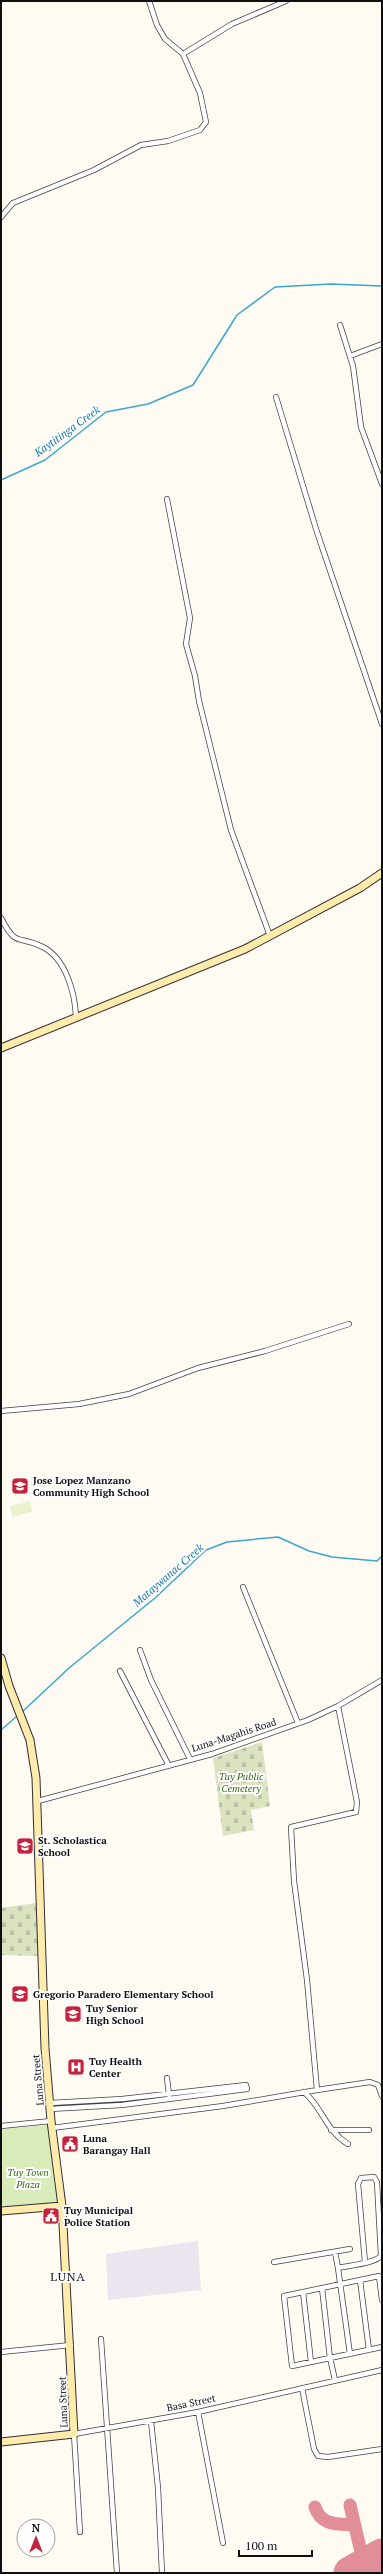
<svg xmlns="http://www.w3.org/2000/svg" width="383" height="2574" font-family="'PT Serif',serif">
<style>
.industrial{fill:#ece4ee}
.green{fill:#d9ebb9}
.cemetery{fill:url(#cemetery-stones)}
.pitch{fill:#e9f2cc}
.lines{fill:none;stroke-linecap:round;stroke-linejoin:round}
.stream{stroke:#39a7d2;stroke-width:1.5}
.taxiway{stroke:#e28e98;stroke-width:13}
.runway{stroke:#e28e98;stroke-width:33}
.street-casing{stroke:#424242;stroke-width:6}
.secondary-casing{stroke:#313131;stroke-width:9}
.street{stroke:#fff;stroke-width:4.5}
.secondary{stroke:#ffecad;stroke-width:7}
.labels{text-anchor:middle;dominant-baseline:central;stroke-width:4;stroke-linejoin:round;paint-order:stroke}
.poi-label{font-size:10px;font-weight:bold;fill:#0f0f0f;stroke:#fff;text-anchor:start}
.street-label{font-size:10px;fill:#0f0f0f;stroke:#fff}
.park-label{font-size:10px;font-style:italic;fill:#366a1d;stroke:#fff}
.water-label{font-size:11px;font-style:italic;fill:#1478a6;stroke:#fff}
.quarter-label{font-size:12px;letter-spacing:1px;fill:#0f0f0f;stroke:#fff}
</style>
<defs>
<pattern id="cemetery-stones" width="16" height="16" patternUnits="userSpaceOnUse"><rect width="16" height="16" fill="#dce3c1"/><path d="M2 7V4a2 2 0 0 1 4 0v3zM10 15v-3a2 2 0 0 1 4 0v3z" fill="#bcc2a5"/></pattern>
</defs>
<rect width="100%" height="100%" fill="#fffbf2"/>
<path class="industrial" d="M198,2241L201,2290L108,2300L106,2254Z"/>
<path class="green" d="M49,2125L59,2204L1,2208V2129Z"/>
<path class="cemetery" d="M262,1742L270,1806L251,1810L254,1830L223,1836L213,1758Z
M36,1903L38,1956L1,1955V1908Z"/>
<path class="pitch" d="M30,1501L32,1512L12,1517L10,1506Z"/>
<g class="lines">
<path class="stream" d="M1,480L45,460L106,412L148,404L193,385L237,315L275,287L331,284L382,286
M22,1712L69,1668L155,1598L206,1550L227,1542L278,1537L309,1551L332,1557L377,1561L382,1556
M1,1730L17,1716"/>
<path class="taxiway" d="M350,2505L364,2565
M315,2507C321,2526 338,2524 354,2525"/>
<path class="runway" d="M350,2573L382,2555"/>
<g class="street-casing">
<path id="street" d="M183,54L232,24L286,1
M1,217L13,203L94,170L141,145L168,141L200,130L206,122L200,93L183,54L165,39L157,25L149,1
M340,325L353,366L361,427L382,484
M350,356L382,344
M276,397L317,532L382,724
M167,499L190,618L186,644L195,676L199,701L231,830L270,936
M1,918C17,949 18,934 43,947C66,959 75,993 76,1017
M1,1411L79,1404L129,1394L198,1368L265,1351L349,1324
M243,1587L298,1723
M140,1650L151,1680L190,1759
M120,1671L168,1764
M38,1801L212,1754L308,1720L338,1706L382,1680
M167,2078L169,2095
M317,2090L370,2082L378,2085L382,2096
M304,2092C323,2108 325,2130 348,2144
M50,2103L122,2099L246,2085L247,2089L122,2105L50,2109
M1,2126L51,2121
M52,2128L223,2106L317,2090L307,1980L294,1881L291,1827L356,1812L357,1802L338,1706
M331,2130H369
M335,2252L338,2268
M274,2262L350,2249
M360,2280L369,2350
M322,2288L330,2358L335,2380
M303,2292L311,2362
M382,2300L379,2276L284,2296L292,2366L382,2347
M101,2339L117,2573
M1,2352L71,2345
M350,2354L338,2268C350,2265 373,2264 381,2256L377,2182L374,2177L361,2178L358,2184L365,2262
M302,2388L314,2449L318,2456L328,2457L382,2449
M198,2412L223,2543
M151,2421L158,2488L162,2573
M80,2532L74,2434L198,2412L382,2370"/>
</g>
<g class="secondary-casing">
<path id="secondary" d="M1,1048L245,949L360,888L382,873
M1,1658L9,1686L30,1740L36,1778L45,2048L51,2121L62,2206L74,2434L1,2442
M1,2211L62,2206"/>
</g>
<use href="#street" class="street"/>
<use href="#secondary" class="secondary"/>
</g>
<defs>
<g id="school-square" transform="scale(0.9)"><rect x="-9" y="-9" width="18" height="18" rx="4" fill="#c5223d" stroke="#fff"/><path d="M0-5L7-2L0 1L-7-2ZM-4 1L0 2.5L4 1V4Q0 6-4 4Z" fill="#fff"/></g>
<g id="hospital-square" transform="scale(0.9)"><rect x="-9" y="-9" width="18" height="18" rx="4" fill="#c5223d" stroke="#fff"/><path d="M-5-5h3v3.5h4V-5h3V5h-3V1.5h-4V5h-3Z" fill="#fff"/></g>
<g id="civic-square" transform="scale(0.9)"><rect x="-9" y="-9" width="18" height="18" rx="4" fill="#c5223d" stroke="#fff"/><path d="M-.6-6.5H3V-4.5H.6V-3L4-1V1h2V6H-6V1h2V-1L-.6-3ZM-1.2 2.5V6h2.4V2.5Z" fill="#fff"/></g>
</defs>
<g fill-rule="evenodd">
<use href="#school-square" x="20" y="1486"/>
<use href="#school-square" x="25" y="1846"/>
<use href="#school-square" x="20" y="1994"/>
<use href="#school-square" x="73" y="2014"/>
<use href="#hospital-square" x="76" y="2067"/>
<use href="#civic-square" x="70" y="2144"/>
<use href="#civic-square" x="51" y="2216"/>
</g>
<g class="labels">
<g class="poi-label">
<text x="33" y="1480">Jose Lopez Manzano<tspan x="33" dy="12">Community High School</tspan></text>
<text x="38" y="1840">St. Scholastica<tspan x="38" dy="12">School</tspan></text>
<text x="33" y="1994">Gregorio Paradero Elementary School</text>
<text x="86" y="2008">Tuy Senior<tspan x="86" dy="12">High School</tspan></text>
<text x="89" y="2061">Tuy Health<tspan x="89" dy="12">Center</tspan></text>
<text x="83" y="2138">Luna<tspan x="83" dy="12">Barangay Hall</tspan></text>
<text x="64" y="2210">Tuy Municipal<tspan x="64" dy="12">Police Station</tspan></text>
</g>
<g class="street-label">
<text transform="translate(234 1735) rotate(-18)">Luna-Magahis Road</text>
<text transform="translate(38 2080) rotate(-95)">Luna Street</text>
<text transform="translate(63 2402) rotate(-92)">Luna Street</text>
<text transform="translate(191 2403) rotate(-12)">Basa Street</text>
</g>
<g class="park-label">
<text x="241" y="1776">Tuy Public<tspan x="241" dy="12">Cemetery</tspan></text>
<text x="28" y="2172">Tuy Town<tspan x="28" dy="12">Plaza</tspan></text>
</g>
<g class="water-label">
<text transform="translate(67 431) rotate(-36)">Kaytitinga Creek</text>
<text transform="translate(168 1575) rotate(-41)">Mataywanac Creek</text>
</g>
<g class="quarter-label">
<text x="68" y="2276">LUNA</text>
</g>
</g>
<rect width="383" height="2574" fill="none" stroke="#0f0f0f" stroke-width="4"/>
<g transform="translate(36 2538)"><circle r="19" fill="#ffffff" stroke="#9f9f9f"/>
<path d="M0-3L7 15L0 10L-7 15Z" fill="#c5223d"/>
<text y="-6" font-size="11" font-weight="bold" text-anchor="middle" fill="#0f0f0f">N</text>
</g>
<path d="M239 2550v6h73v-6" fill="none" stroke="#0f0f0f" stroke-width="2"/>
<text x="245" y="2550" font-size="12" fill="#0f0f0f" stroke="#ffffff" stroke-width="3" paint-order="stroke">100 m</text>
</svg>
